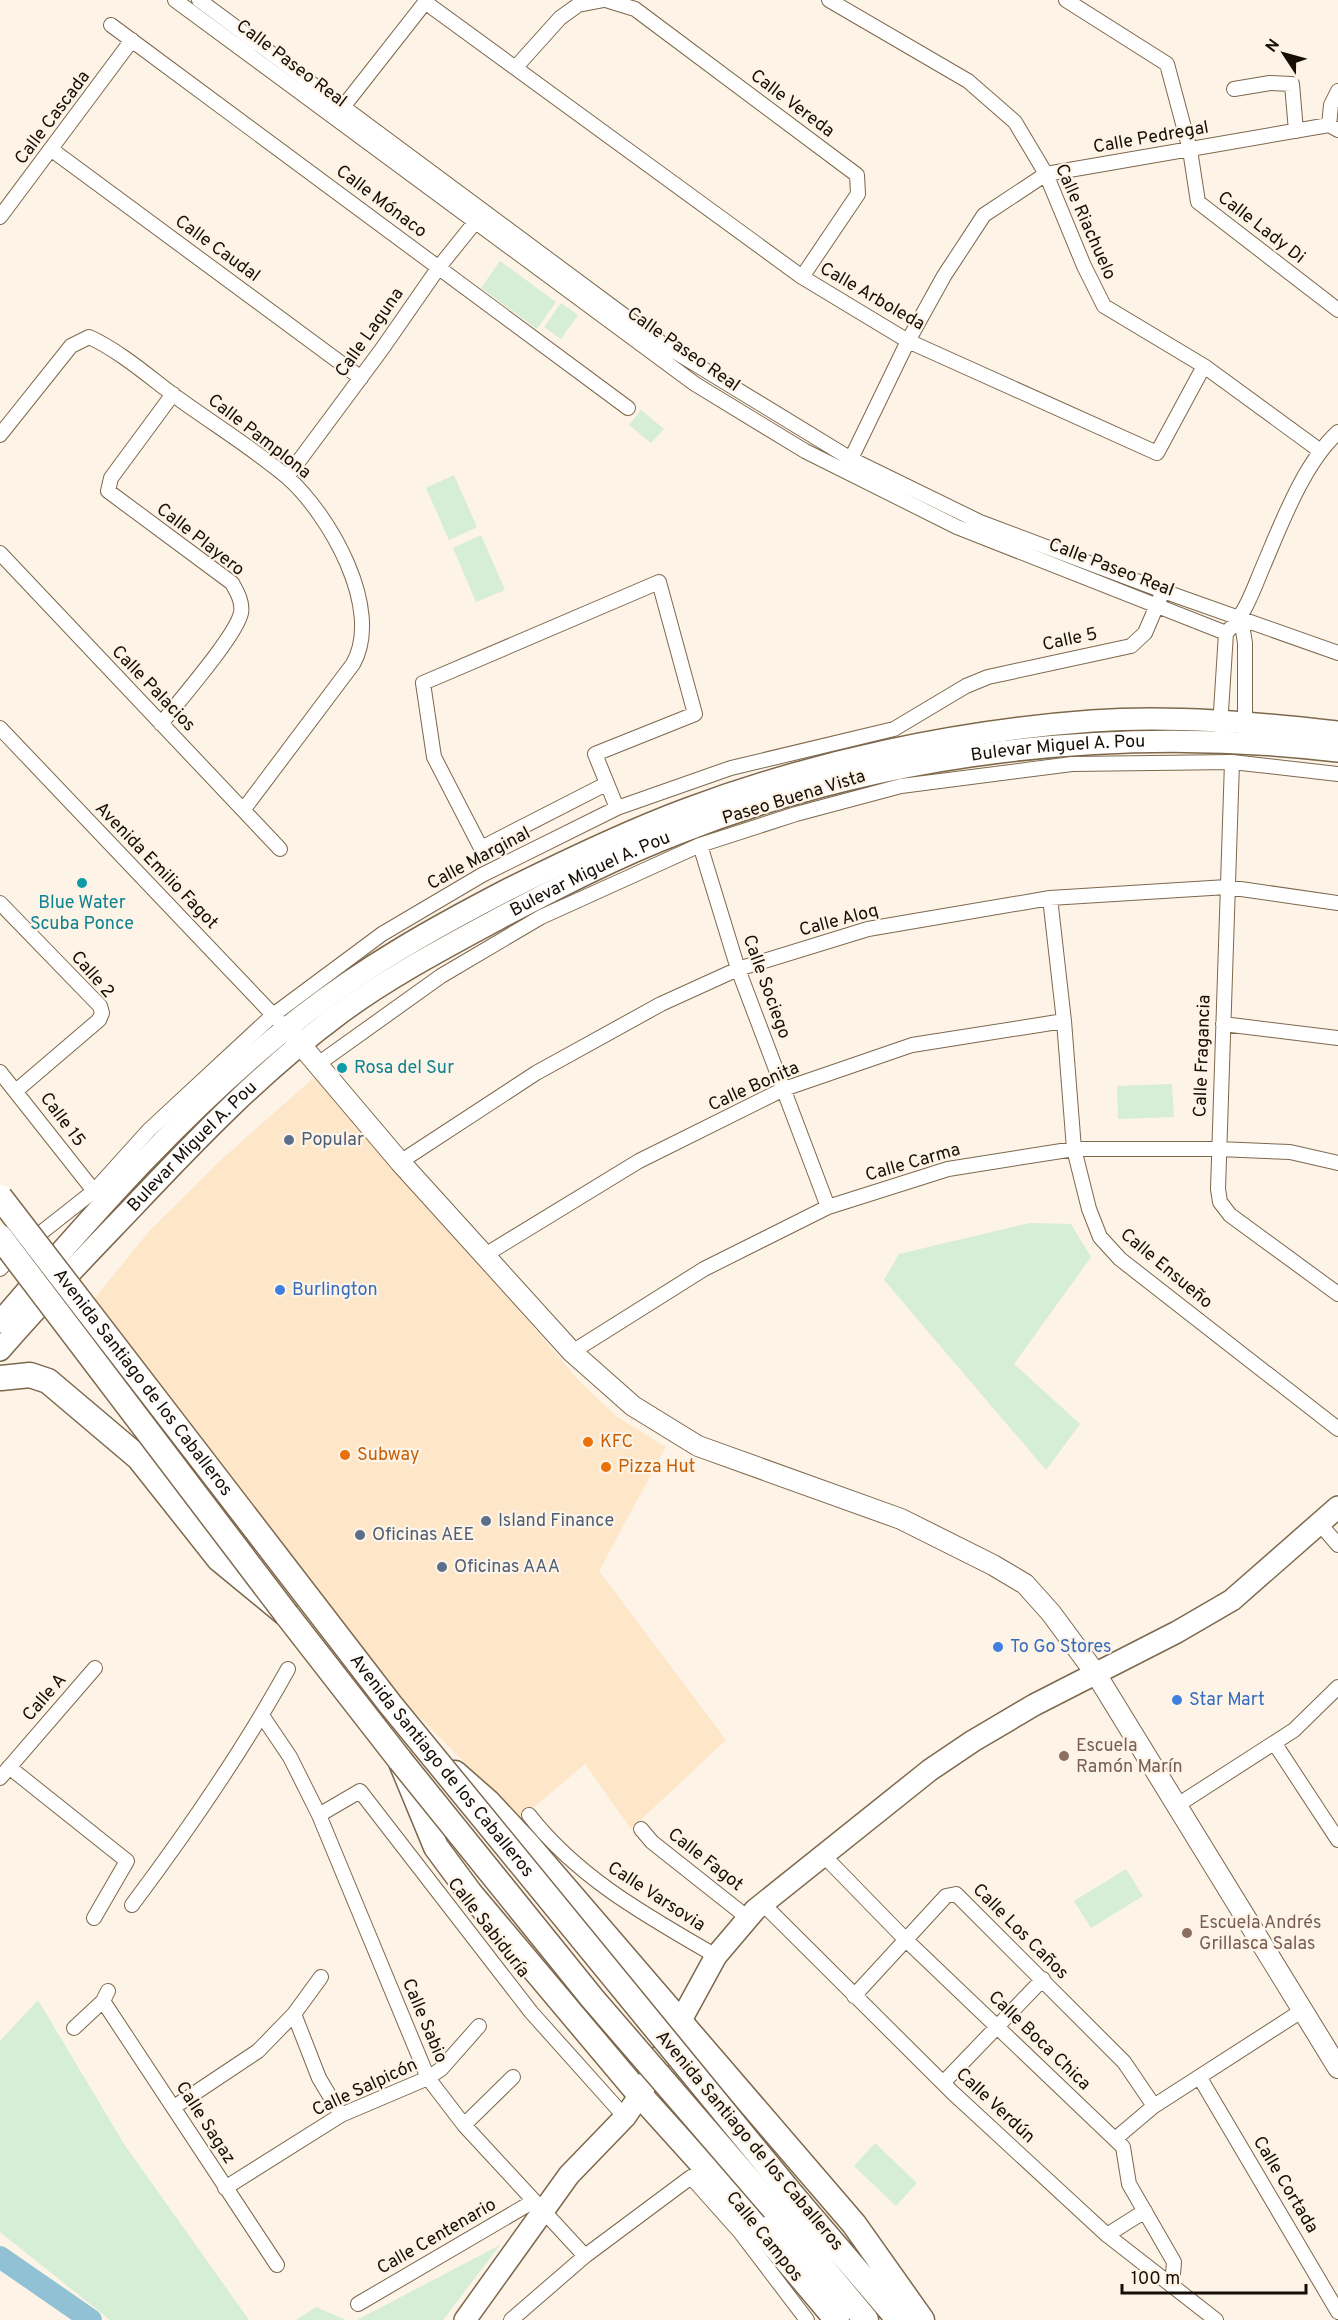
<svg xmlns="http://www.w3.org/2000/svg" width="1338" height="2320" font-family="Overpass,sans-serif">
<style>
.built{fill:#fee7c9}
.green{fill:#d6edd6}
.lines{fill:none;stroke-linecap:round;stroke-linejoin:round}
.river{stroke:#91c1d4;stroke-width:22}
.street-casing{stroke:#7d684c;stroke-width:16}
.secondary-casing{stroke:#7d684c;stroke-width:22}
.primary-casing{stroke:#7d684c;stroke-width:24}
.highway-casing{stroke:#7d684c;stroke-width:27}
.street{stroke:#fff;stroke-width:14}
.secondary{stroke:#fff;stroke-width:20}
.primary{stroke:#fff;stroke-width:21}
.highway{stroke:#fff;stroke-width:24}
.highway-bridge-casing{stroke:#7d684c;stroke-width:27;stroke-linecap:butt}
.highway-bridge{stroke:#fff;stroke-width:24}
.culture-dot{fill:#0f9aa8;stroke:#fdf3e7;stroke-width:2}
.service-dot{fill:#5c6f8a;stroke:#fdf3e7;stroke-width:2}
.shop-dot{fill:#3f7fe0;stroke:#fdf3e7;stroke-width:2}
.food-dot{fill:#e8710a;stroke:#fdf3e7;stroke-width:2}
.education-dot{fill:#8d6e63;stroke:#fdf3e7;stroke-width:2}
.labels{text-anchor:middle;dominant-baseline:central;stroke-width:4.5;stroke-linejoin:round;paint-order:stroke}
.street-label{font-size:18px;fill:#170f05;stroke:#fdf3e7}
.culture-label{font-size:18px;fill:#0d838f;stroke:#fdf3e7}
.service-label{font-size:18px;fill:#4e5e75;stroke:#fdf3e7;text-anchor:start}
.shop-label{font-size:18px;fill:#366cbe;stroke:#fdf3e7;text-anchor:start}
.food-label{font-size:18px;fill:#c56008;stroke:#fdf3e7;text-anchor:start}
.education-label{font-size:18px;fill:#785e54;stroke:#fdf3e7;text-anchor:start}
</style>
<rect width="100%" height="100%" fill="#fdf3e7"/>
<path class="built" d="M318,1074L580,1382L616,1416L666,1447L599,1571L726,1740L631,1829L585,1764L520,1819L408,1705L323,1601L94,1299L150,1230L224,1157Z"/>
<path class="green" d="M500,261L556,302L537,329L481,288Z
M561,303L578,315L561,339L544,327Z
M641,410L664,429L651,443L629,425Z
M454,475L477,527L449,540L426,488Z
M481,535L505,590L476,602L453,548Z
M1172,1084L1174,1117L1118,1119L1117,1086Z
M1030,1223L1071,1224L1091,1257L1014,1364L1080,1424L1046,1470L884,1280L899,1254Z
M1126,1869L1143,1896L1091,1928L1074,1901Z
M38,2000L124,2144L249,2320H110L0,2232V2041Z
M875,2143L917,2183L896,2206L854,2166Z
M500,2245L443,2320H357Z
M316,2307L346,2320H296Z"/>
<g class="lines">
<path class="river" d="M0,2257L91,2320"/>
<g class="street-casing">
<path id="street" d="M175,0L695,384L805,451L957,527L1226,633
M199,0L664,345L851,459L980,522L1163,591L1338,653
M606,0L635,9L857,175L858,194L802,277
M829,0L968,81L1015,122L1046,174L1084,266L1104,306L1204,366L1319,450
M1066,0L1167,64L1190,150L1198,202L1338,310
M425,2L802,277L908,341L1157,453L1204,366
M111,25L628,408
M516,67L560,18L578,5L604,0
M1234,89L1270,83L1292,84L1296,131
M343,107L427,0
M1329,125L1331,105L1338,91
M52,150L361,378
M0,217L132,40
M0,435L71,346L89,337C119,350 153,380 179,399C215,425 254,449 287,477C329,514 384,609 353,664L244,809
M847,467L908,341L944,276L984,215L1046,174L1329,125L1338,130
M287,477L382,349L439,267L480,216
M0,553L280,849
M1241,619L1245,643V730
M161,724C178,702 236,636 241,613C243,602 237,592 232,583L108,491L111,478L173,394
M1220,727L1226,633C1245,615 1252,593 1262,569C1281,525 1303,464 1338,432
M0,728L278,1020
M1232,762L1218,1189L1220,1202L1230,1215L1338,1294
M606,784L481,848L434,757L423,683L659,582L695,714L595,754L617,808
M700,845L738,969L828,1207
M1050,898L1064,1021L1074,1149L1089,1209L1100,1237L1120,1259L1338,1429
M0,903L100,1006L102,1013L99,1020L17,1090
M1223,1024L1338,1038
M318,1064L441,976L541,917L700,845L796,814L901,786L1072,764L1232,762L1338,774
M0,1072L94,1191
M400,1162L536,1073L661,1004L738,969L868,929L1050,898L1227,887L1338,903
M485,1255L639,1161L784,1089L912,1045L1064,1021
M0,1269L14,1254L94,1191L149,1130L273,1015L382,934L482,875L617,808L731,768L894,729L966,686L988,677L1131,646L1145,633L1163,591
M572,1352L704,1269L828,1207L948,1169L1074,1149H1218L1290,1152L1338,1163
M1320,1524L1338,1545
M263,1717L290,1757L319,1815L428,2078L464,2125L585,2256
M1275,1744L1338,1840
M9,1767L127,1861L94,1918
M0,1778L95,1668
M1176,1806L1294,1730L1338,1687
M319,1815L360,1791L531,2012L625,2117
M529,1815C578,1878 647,1916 716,1956
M641,1829L652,1842L748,1918
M824,1853L829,1861L905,1939L1123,2147L1129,2184L1174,2262L1172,2286
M763,1904L952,2092L1107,2235L1216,2320
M132,1905C189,1829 242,1752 288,1669
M854,1996L946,1896L956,1894L1124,2062L1154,2106
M103,2001L277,2265
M294,2014L319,2078L341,2115
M74,2028L103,2001L108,1991
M1200,2078L1338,2312
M943,2083L1043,1979
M174,2107L258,2051L294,2014L321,1977
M464,2125L513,2077
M1115,2139L1154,2106L1303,2010
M225,2188L341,2115L428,2078L441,2069L479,2026
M1107,2235L1145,2211
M358,2304L534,2201
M511,2320L585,2256L691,2177L740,2232L807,2320"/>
</g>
<g class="secondary-casing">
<path id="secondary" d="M290,1032L400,1162L572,1352L633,1406L698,1446L901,1519L993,1565L1025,1584L1051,1613L1096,1674L1338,2068"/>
</g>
<g class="primary-casing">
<g id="primary">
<path d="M0,1322C93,1214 189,1104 302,1016C366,966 434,928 505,891C565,861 625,832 687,809C816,761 956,731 1092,721C1173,715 1257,723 1338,732"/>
<path id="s1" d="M0,1350C42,1301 87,1255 131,1209C196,1140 262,1071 339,1014C389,977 443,949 498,919C557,888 616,857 679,833C886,751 1118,725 1338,751"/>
<path d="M465,2320L569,2175L625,2117L640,2095L716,1956L755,1910L930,1770L973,1741L1034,1705L1177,1632L1232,1600L1338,1507"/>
</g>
</g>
<g class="highway-casing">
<path id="highway" d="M1,1378L30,1375L48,1381L139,1458L219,1559L287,1615L400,1760L436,1847L470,1893L640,2095L751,2218L837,2320
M455,1773L488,1802L529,1846L854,2224L922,2320
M793,2196L899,2320
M774,2209L866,2320"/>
</g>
<use href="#street" class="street"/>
<use href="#secondary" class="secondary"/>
<use href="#primary" class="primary"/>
<use href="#highway" class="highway"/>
<g class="highway-bridge-casing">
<g id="highway-bridge">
<path id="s2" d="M0,1197L390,1704L793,2196"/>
<path d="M0,1237L287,1615"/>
<path d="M400,1760L592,1998L774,2209"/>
</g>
</g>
<use href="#highway-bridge" class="highway-bridge"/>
</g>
<g class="culture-dot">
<circle cx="82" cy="883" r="6"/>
<circle cx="342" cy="1068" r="6"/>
</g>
<g class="service-dot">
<circle cx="289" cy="1140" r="6"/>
<circle cx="486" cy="1521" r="6"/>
<circle cx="360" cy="1535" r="6"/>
<circle cx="442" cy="1567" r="6"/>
</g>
<g class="shop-dot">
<circle cx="280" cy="1290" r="6"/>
<circle cx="998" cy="1647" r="6"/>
<circle cx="1177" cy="1700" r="6"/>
</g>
<g class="food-dot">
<circle cx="588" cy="1442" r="6"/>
<circle cx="345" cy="1455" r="6"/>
<circle cx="606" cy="1467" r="6"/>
</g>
<g class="education-dot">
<circle cx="1064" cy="1756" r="6"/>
<circle cx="1187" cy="1933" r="6"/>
</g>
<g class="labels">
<g class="street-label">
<text transform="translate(291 64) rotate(37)">Calle Paseo Real</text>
<text transform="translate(792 104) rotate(37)">Calle Vereda</text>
<text transform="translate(53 118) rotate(-53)">Calle Cascada</text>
<text transform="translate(1151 138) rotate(-10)">Calle Pedregal</text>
<text transform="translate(381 202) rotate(37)">Calle Mónaco</text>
<text transform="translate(1085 222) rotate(66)">Calle Riachuelo</text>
<text transform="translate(1261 228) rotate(38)">Calle Lady Di</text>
<text transform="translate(217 249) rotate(36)">Calle Caudal</text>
<text transform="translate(872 297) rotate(30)">Calle Arboleda</text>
<text transform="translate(370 333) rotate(-55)">Calle Laguna</text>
<text transform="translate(683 350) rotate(35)">Calle Paseo Real</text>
<text transform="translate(259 437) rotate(38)">Calle Pamplona</text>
<text transform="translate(200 540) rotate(38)">Calle Playero</text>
<text transform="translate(1111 568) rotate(21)">Calle Paseo Real</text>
<text transform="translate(1070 640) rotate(-12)">Calle 5</text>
<text transform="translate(153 689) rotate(46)">Calle Palacios</text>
<text stroke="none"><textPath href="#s1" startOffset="1254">Bulevar Miguel A. Pou</textPath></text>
<text transform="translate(794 798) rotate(-17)">Paseo Buena Vista</text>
<text transform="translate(479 859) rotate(-28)">Calle Marginal</text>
<text transform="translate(156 866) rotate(46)">Avenida Emilio Fagot</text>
<text stroke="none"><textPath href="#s1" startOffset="766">Bulevar Miguel A. Pou</textPath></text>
<text transform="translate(839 921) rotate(-15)">Calle Aloq</text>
<text transform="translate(92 975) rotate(49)">Calle 2</text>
<text transform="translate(766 987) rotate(70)">Calle Sociego</text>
<text transform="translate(1203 1056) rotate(-88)">Calle Fragancia</text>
<text transform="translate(754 1087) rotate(-24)">Calle Bonita</text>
<text transform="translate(62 1120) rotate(53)">Calle 15</text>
<text stroke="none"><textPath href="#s1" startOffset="280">Bulevar Miguel A. Pou</textPath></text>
<text transform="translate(913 1163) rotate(-16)">Calle Carma</text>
<text transform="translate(1166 1269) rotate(40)">Calle Ensueño</text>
<text stroke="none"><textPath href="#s2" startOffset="234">Avenida Santiago de los Caballeros</textPath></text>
<text transform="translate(45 1698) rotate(-49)">Calle A</text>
<text stroke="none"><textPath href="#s2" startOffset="720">Avenida Santiago de los Caballeros</textPath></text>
<text transform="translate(705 1860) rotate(38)">Calle Fagot</text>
<text transform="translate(656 1897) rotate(33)">Calle Varsovia</text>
<text transform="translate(488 1928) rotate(52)">Calle Sabiduría</text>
<text transform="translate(1020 1932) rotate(45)">Calle Los Caños</text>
<text transform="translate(424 2021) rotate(67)">Calle Sabio</text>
<text transform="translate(1039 2041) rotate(44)">Calle Boca Chica</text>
<text transform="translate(365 2088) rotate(-25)">Calle Salpicón</text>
<text transform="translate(995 2106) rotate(43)">Calle Verdún</text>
<text transform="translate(205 2123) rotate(57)">Calle Sagaz</text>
<text transform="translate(749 2141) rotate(50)">Avenida Santiago de los Caballeros</text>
<text transform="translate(1285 2185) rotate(59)">Calle Cortada</text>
<text transform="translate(437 2237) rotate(-30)">Calle Centenario</text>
<text transform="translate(764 2237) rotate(51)">Calle Campos</text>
</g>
<g class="culture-label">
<text x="82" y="903">Blue Water<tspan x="82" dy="21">Scuba Ponce</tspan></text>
<text x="354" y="1068" text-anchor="start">Rosa del Sur</text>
</g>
<g class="service-label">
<text x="301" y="1140">Popular</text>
<text x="498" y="1521">Island Finance</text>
<text x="372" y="1535">Oficinas AEE</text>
<text x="454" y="1567">Oficinas AAA</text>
</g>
<g class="shop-label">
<text x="292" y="1290">Burlington</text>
<text x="1010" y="1647">To Go Stores</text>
<text x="1189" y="1700">Star Mart</text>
</g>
<g class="food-label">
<text x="600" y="1442">KFC</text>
<text x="357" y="1455">Subway</text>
<text x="618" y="1467">Pizza Hut</text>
</g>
<g class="education-label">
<text x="1076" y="1746">Escuela<tspan x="1076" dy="21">Ramón Marín</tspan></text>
<text x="1199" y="1923">Escuela Andrés<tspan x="1199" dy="21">Grillasca Salas</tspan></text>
</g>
</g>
<g transform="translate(1284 54) rotate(306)" stroke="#fdf3e7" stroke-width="4.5" paint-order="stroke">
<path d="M0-4.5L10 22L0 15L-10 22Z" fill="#170f05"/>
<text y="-9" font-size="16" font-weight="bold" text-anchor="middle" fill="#170f05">N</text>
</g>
<path d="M1122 2284v9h184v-9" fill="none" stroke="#170f05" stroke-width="3"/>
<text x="1131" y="2284" font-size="18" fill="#170f05" stroke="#fdf3e7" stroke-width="4.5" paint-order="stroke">100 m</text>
</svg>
